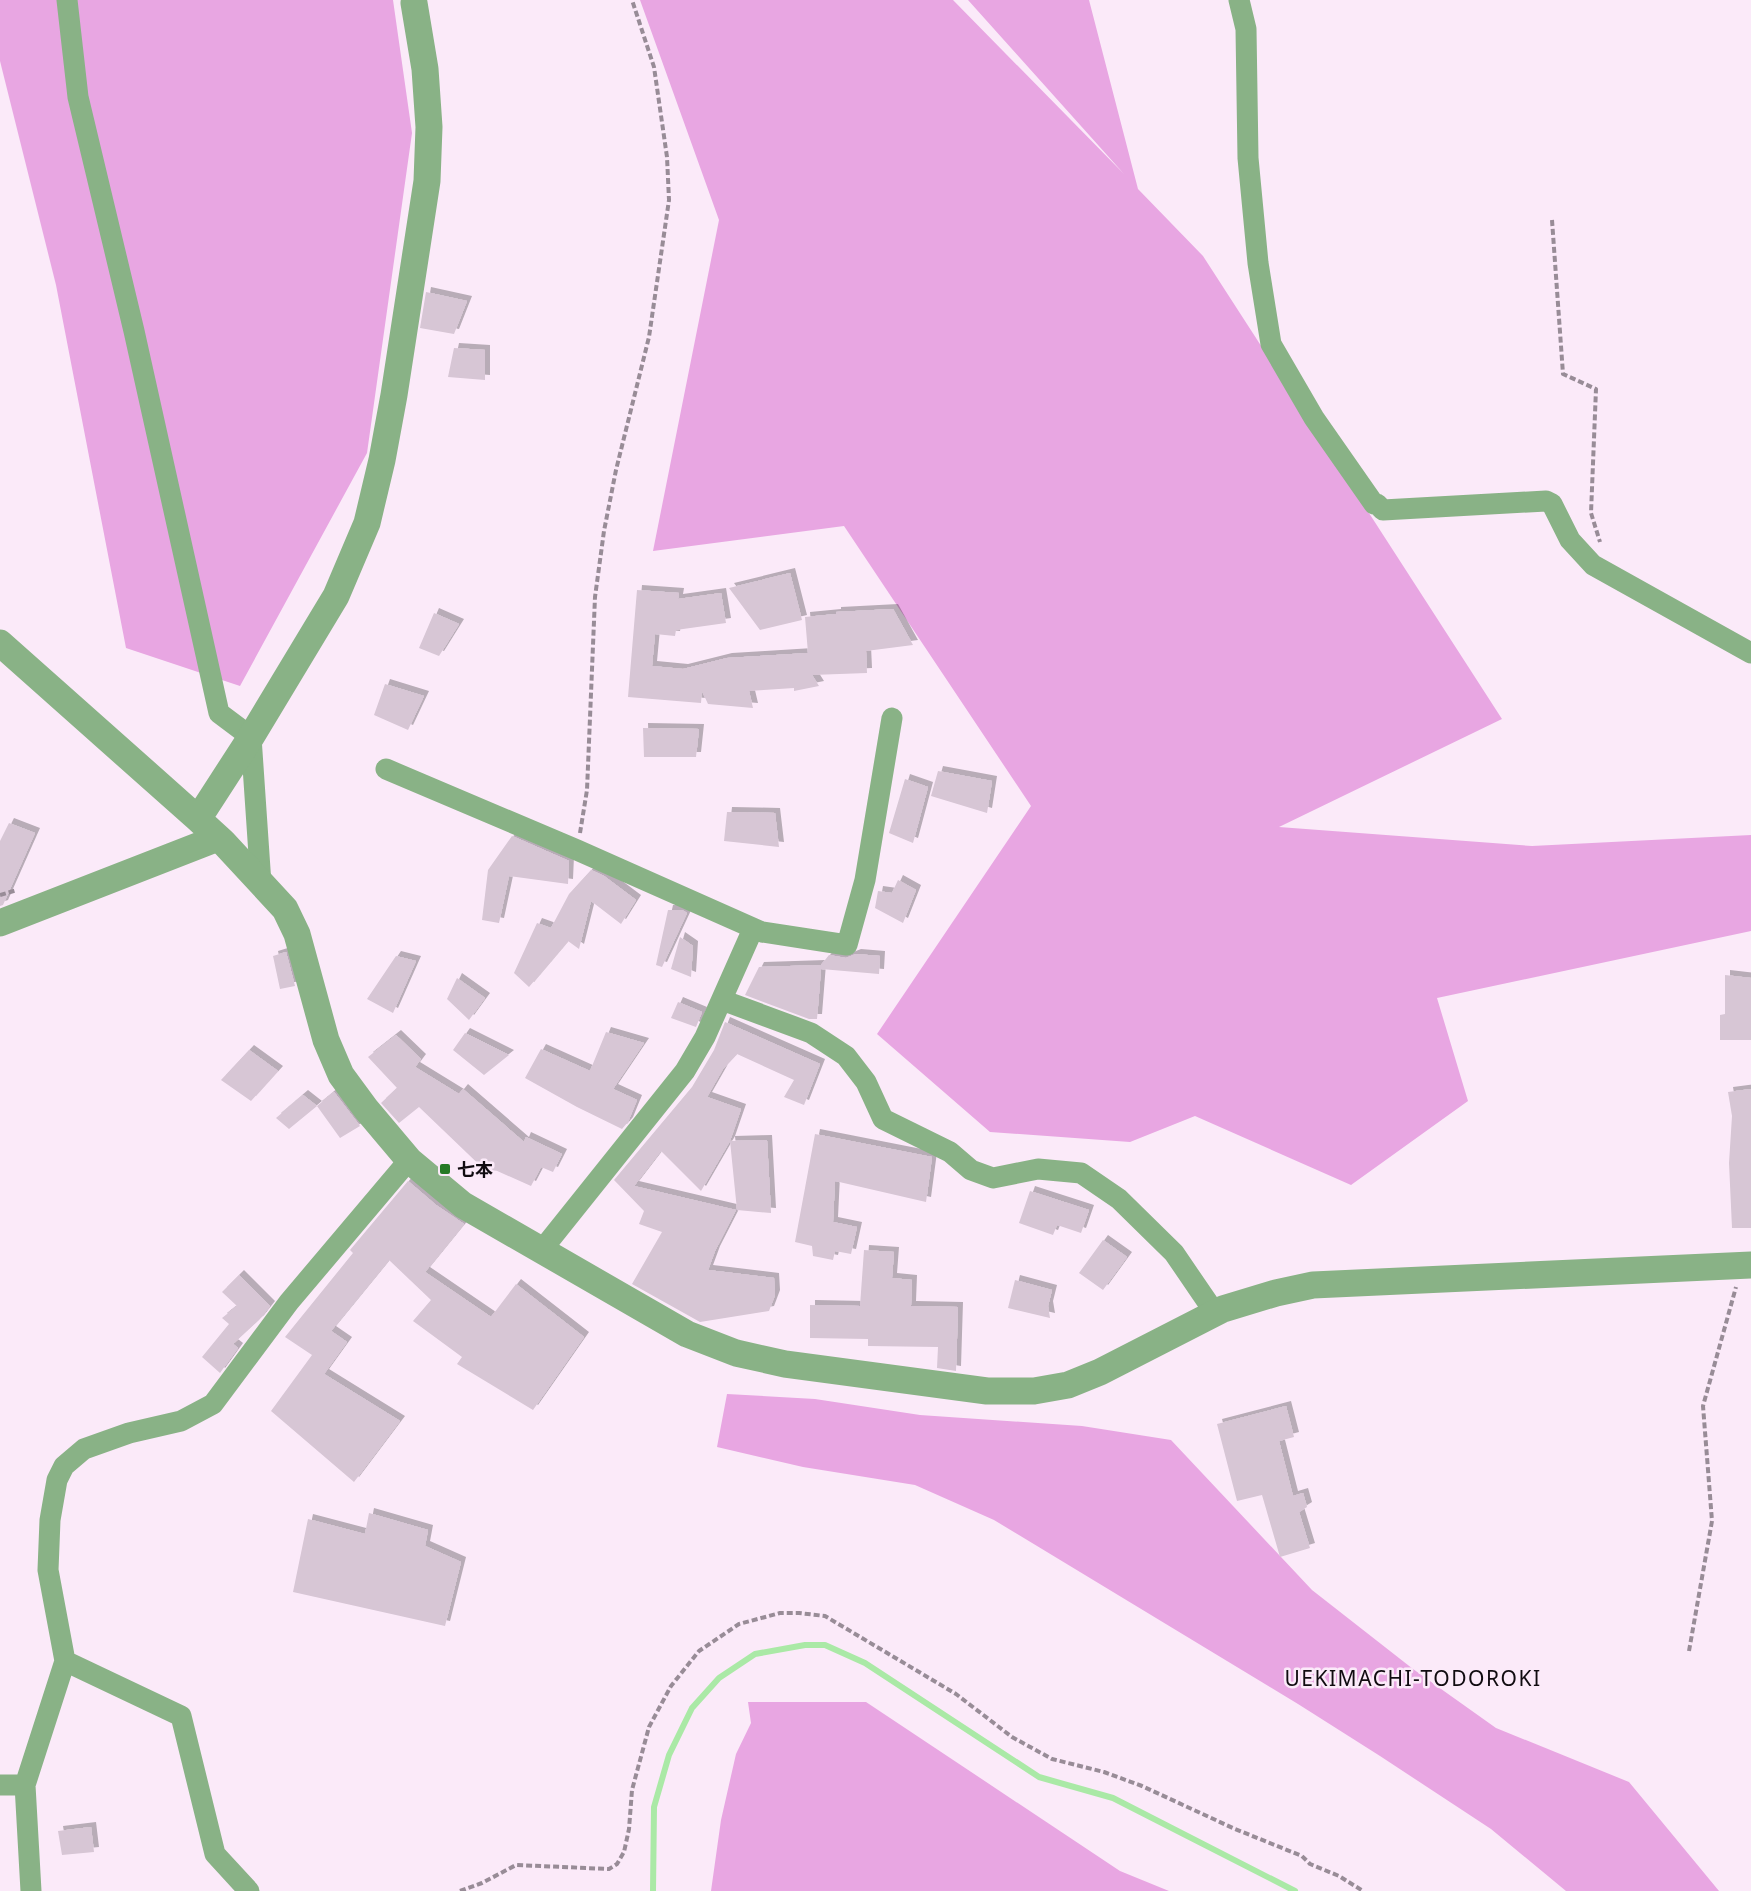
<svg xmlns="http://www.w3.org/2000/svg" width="1751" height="1891" font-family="'Noto Sans','Noto Sans JP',sans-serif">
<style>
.forest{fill:#e8a6e2}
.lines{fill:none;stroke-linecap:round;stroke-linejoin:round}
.stream{stroke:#aae9a6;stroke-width:6}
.building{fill:#d7c6d5;filter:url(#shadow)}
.path{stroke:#988c97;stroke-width:4;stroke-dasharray:6 3;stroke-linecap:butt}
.minor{stroke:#89b286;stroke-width:21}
.tertiary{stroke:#89b286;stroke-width:27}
.poi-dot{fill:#267a26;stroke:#fbeaf9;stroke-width:2}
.labels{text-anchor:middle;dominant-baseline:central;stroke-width:5;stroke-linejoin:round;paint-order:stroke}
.poi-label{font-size:18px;font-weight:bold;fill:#100b10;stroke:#fbeaf9;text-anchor:start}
.quarter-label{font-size:21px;letter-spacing:1.5px;fill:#100b10;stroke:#fbeaf9}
</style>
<defs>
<filter id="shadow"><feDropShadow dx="5" dy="-5" stdDeviation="0" flood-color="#0004"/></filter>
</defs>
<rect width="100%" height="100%" fill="#fbeaf9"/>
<path class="forest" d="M0,0H393L412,133L367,453L240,686L126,648L56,285L0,61Z
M640,0H953L1124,174L968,0H1089L1138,189L1203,256L1502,719L1279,827L1532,846L1751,835V931L1437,998L1468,1101L1351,1185L1195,1116L1130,1142L990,1132L877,1034L1031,806L844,526L653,551L719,220Z
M727,1394L815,1399L920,1415L1082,1426L1171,1440L1312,1590L1413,1669L1496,1728L1629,1782L1719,1891H1566L1491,1829L1380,1756L1298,1704L994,1520L915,1485L803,1467L717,1447Z
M748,1702H866L1120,1871L1169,1891H711L721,1820L736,1754L751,1723Z"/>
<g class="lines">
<path class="stream" d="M653,1891L654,1807L669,1755L692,1708L719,1678L755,1654L805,1645H825L865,1663L1039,1777L1113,1798L1295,1891"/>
</g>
<path class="building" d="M426,292L467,301L454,334L420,328Z
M454,348L485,350V380L448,377Z
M790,573L802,620L760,630L729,588Z
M637,590L679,593L678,599L721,593L726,623L676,630L675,636L655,634L652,666L683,669L727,658L808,653L805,617L836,614V612L893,609L913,645L866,651L867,673L812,675L819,686L794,691V688L749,691L753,708L708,704L702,691L701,703L628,697Z
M434,613L459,624L439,656L419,648Z
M385,684L424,696L408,730L374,715Z
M643,728L699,729L696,757H644Z
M938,771L992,781L987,813L931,796Z
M905,779L928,787L913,843L889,833Z
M727,812L775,813L779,847L724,841Z
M9,823L35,833L3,905L0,906V841Z
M512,836L569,861L568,884L509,876L499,923L482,920L488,870Z
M591,870L604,876L636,900L621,924L591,901L579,949L568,941L529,987L514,973L537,923L551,928L569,894Z
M898,880L916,890L903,923L875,908L878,891L892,893Z
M668,910H682L687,913L662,967L656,965Z
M680,937L693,946L691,977L671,969Z
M286,952L295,986L280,989L273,956Z
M856,954L880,956L879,974L821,969L817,1019H809L745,995L759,967L821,965L829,955L846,958Z
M396,956L416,961L393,1013L367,999Z
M1725,975L1751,978V1040H1720V1015L1725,1014Z
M457,978L485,998L469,1020L447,999Z
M678,1002L702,1012L696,1027L671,1018Z
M725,1022L820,1064L804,1105L784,1097L794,1080L737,1054L723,1069L707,1097L741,1109L730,1141L701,1191L661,1151L634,1186L736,1210L715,1251L708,1270L774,1278L775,1295L769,1311L700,1322L632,1284L662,1232L639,1224L644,1211L614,1180L692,1087L714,1050Z
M606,1032L644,1043L613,1089L637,1100L628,1122L622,1129L577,1107L525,1078L541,1049L590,1071Z
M465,1033L509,1055L484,1075L453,1050Z
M396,1035L421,1059L415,1067L459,1094L463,1089L524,1142L526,1137L562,1154L553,1172L541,1167L531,1186L495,1170L491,1176L419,1107L399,1123L381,1103L397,1088L368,1057Z
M249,1050L278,1071L251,1101L221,1080Z
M1751,1089V1228H1732L1729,1163L1732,1116L1728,1092Z
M334,1092L360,1126L340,1138L317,1106Z
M303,1095L317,1106L289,1129L276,1118Z
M815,1134L932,1157L926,1202L835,1181L833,1222L857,1227L851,1254L835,1251L833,1260L813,1256L812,1246L795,1242Z
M767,1140L771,1213L737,1210L730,1141Z
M408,1181L436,1205L464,1224L425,1272L491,1317L516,1284L584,1337L533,1410L457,1364L462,1357L413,1321L431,1300L389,1260L331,1331L347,1342L324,1374L400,1421L354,1482L271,1411L312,1355L285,1337L353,1253L350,1250Z
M1030,1191L1089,1210L1081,1233L1057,1225L1053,1235L1019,1223Z
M1103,1240L1127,1257L1103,1290L1079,1273Z
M864,1250L894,1252L892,1278L912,1280L911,1306L958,1307L956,1371L937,1368L938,1347L868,1346V1339L810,1338V1305L860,1306Z
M239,1275L270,1306L259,1320L233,1344L238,1348L220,1373L202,1357L229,1324L222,1318L237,1306L222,1292Z
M1015,1280L1052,1290L1048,1306L1050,1318L1008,1308Z
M1286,1406L1294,1437L1279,1441L1293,1496L1303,1493L1307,1507L1299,1512L1310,1548L1280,1557L1262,1495L1237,1501L1217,1424Z
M369,1513L428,1530L425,1546L461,1562L445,1626L293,1592L308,1519L365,1534Z
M91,1827L94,1852L62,1855L58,1831Z"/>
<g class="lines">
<path class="path" d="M1552,220L1563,374L1596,389L1591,513L1600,542
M580,833L587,790L595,597L604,531L616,470L649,337L669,200L667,157L654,67L632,0
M0,895L17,890
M1689,1651L1712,1521L1703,1406L1736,1287
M460,1891L482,1883L516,1865L609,1869L617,1864L624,1852L629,1829L632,1790L649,1727L671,1686L699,1651L739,1624L780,1613H799L825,1616L956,1694L1012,1737L1052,1759L1104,1772L1142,1786L1235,1829L1302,1856L1310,1864L1339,1876L1363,1891"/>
<path class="minor" d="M67,0L78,97L134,331L219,713L251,737L261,884
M1239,0L1246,29L1248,158L1258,263L1271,344L1314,418L1374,504H1377L1383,510L1546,501L1552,504L1570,540L1593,565L1751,653
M386,769L577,850L762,932L847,945L865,880L892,718
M722,1000L811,1033L846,1056L866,1082L883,1119L950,1152L971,1170L993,1178L1038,1169L1081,1173L1119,1199L1174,1253L1215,1313
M541,1251L685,1071L705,1037L753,929
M65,1661L181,1716L215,1854L249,1891
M0,1785H25
M31,1891L25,1785L65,1661L48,1570L50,1520L57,1480L64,1466L84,1449L129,1433L181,1421L213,1404L289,1302L409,1160"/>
<path class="tertiary" d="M0,643L198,819L223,842L285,909L297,934L326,1040L341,1075L366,1109L409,1160L463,1205L687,1334L736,1353L785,1364L987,1391H1034L1068,1385L1100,1372L1223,1309L1276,1293L1313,1285L1751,1265
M198,819L251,737L336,596L367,523L382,460L394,395L427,181L429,127L425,69L414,3
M0,923L218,838"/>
</g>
<rect class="poi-dot" x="439" y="1163" width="12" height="12" rx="3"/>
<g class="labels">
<g class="poi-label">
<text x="457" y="1169">七本</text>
</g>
<g class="quarter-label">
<text x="1413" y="1678">UEKIMACHI-TODOROKI</text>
</g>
</g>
</svg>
